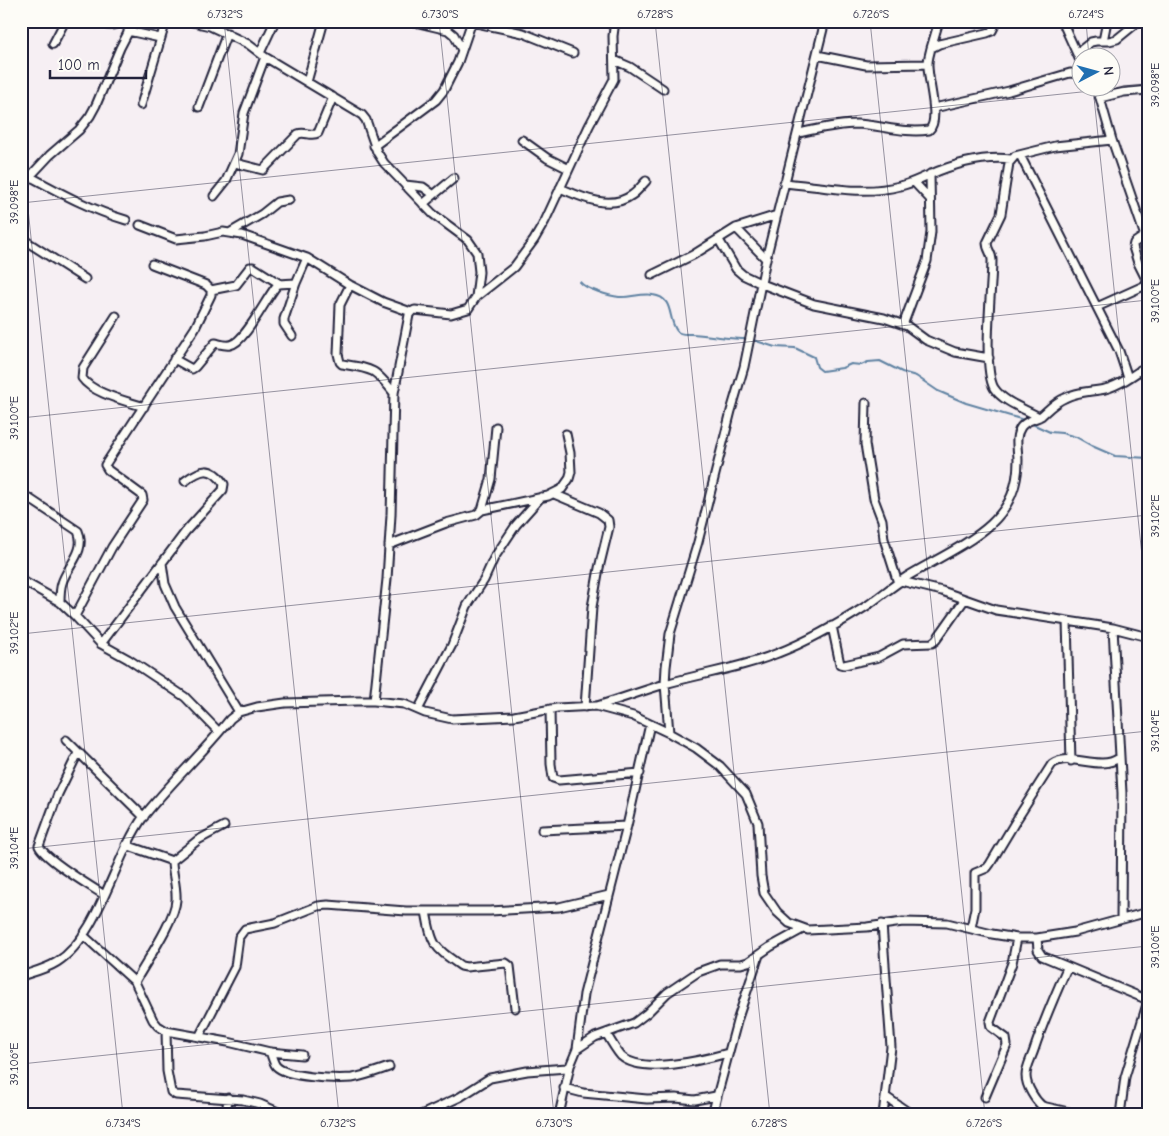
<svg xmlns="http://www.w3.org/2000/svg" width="1169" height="1136" font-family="'Comic Neue',sans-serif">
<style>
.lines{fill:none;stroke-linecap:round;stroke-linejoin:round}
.stream{stroke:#5f82a2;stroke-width:2}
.minor-casing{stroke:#22223b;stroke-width:11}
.minor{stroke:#fdfcf7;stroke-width:7}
.ticks{fill:none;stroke:#22223b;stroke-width:1;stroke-opacity:0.45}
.neatline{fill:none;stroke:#22223b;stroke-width:2}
.ticks-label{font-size:12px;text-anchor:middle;fill:#22223b}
</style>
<rect width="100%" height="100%" fill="#f6eff3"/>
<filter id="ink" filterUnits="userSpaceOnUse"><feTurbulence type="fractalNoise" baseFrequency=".02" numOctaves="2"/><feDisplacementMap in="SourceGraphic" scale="10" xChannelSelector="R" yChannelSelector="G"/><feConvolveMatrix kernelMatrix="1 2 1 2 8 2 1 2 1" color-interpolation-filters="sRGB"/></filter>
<g filter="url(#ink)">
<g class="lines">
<path class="stream" d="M580,282C585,289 610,296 619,297C630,298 641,293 653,295C675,298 667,319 677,331C680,335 686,334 691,334C710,335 729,339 748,339
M753,340L775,347L795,348L814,357L817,367L822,371L842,368L851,364L861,365L868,362L880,361L902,372L916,376L938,391L966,403L1024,420
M1030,423L1050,432L1062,433L1076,437L1092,446L1115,456L1148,458"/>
<g class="minor-casing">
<path id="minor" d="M97,21C106,26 113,27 123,21
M188,21L210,26L248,44L265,57L362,115L366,120L377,152L384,163L433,214L468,240L477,253L479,272L476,297L468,309L451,314L415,310L411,312L409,315L394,393L391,515L387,579L374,701
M410,21L448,30L454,35L462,50
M603,21L614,25
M1062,21L1082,65
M472,22L523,33L573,53
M128,31L160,38
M1103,41L1107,21
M53,44L65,21
M931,48L939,21
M260,53L275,21
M1077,53L1091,42L1096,41H1109L1117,39L1139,21
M817,55L866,65L928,64
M614,60L630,67L663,89
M307,82L324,21
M1095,88L1100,98L1112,140L1145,236
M1100,98L1124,92L1148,90
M141,105L166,21
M199,107L227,33
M934,108L1009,91L1070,73L1082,74
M799,133C818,129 837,124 856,124C880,125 905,134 929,130C941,120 927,79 928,64C928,58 930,53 931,48L939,44L987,33L992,31L997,21
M522,140L547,158L569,169
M374,146L436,100L444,90L458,62L472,21
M1020,155L1119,351L1128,378
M235,163L263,170L298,134C305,131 311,137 318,133L333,97
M31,177C62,194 92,210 126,220
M914,182L930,199
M784,183C821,186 863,196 900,186C910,184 919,179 929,175C954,164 984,156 1011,159
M405,185L423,187L434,195
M21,186L50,155L79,130L90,116L96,105L120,48L134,21
M560,188C581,197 610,211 632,195C637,192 641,186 646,181
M214,196L226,181L238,154L244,113L265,57
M423,204L454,178
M140,225L176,239L205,236L223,232L242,235L307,258L350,285L383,302L411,312
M736,228L766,259
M231,232L262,214L277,202L289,200
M1147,234L1134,243L1133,247L1138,263L1148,283
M21,238L85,279
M719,240L736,269L743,275L762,284L814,304L884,318L907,326L926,340L955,352L989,358
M652,275L693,255L736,228L777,215
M350,285L340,305L338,354L340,362L342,364C373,369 374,368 394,393
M211,290L236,285L250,267H253L280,284
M476,297L514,267L534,240L545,221L589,126L614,79L613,36L615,21
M1097,307L1148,284
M116,316L83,368L82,378C93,394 127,401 144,407
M903,325L927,261L931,232L930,174
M292,336L284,324V319L296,283L307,258
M174,359L192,369L195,367L215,343C220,344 225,346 230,345C245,343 267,296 278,284L296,283
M1140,370L1148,377
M866,403L865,444L874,499L882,520L884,539L898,583
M1039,417C1025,409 1003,402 994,388C982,367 992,288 992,260C992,253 987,250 987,243L1001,214L1009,163L1015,156L1055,146L1112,140
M21,493L78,531C87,551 67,566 62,583C60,589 60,596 60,602
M554,494L599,513L608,520L609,527L599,568L592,607L585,707
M482,510L548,496L562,489L569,479L571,472L570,453L566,434
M389,545L446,523L476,515L482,510L491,479L496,427
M162,563L165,584L175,607L239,712
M21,580L60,602L75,616L101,644L128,659L185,697L219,732
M901,581L942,591L996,610L1113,628L1148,637
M75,616L112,547L143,500L142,495L108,470L105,465L195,328L211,295V290L206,285L152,264
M1067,621L1071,761
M832,626L840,664L844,665L879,657L903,644L932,643L936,640L965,599
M1113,628L1122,793L1121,919
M101,644L186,531L223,490L224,484C211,465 201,469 185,481
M597,706C620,699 642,691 665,684C703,673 742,668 778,653C809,641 840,623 868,605C882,595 894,585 908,576C933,561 971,543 991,524C1010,506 1018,486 1018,460C1018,449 1014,437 1021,427C1026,420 1034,420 1041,416C1049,409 1055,402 1065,398C1078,391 1091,392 1105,389C1120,385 1135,374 1148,365
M550,709L551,764L553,778L559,780L640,773
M418,710L452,645L467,606L484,580L494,558L516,525L541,497
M669,733L665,684L666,667L670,634L698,542L731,411L744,367L766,259L825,21
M66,740L144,817
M78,753L58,794L39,846C46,860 89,885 104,895
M542,830L627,826
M126,845L172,861
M426,911C432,946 433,946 461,966L466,967L506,963L510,966L515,1008
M882,924L891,1047L883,1115
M971,928L975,908V873L987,868L990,864L1017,819L1052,764C1070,751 1099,772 1119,758
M83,935L135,982L153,1020L158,1026L166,1031L228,1042L270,1052L302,1055
M1037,938L1038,950L1042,956L1148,1000
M1067,968C1055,995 1043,1022 1034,1050C1031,1059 1026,1067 1026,1076C1026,1086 1035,1100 1042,1106L1082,1115
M21,976C33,972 46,969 57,962C99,936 114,857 144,816C171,782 203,753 230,719L239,712L257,707L285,703L357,701H374L404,704L425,713L452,719L514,716L557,708L596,706L633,716L669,733L696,748L720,766L746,794L758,823L761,876L764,893L777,912L789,923L808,930L867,927L903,922L947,923L992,934L1017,938H1037L1075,932L1148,912
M135,982C146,962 175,920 176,900C177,886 172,874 172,861L198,840L224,826
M166,1031L167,1071L171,1092L176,1095L243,1100L260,1104L285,1115
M606,1033C610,1040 615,1049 621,1056C642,1075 703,1060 728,1053
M199,1037L235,967L239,937L245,929L275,923L318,906L328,905L406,911H490L559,907L609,895
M577,1049L595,1037L634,1023L647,1013L667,993L698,972L720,964H741L748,962L770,947L803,929
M270,1052C272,1056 273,1062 276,1066C287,1078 336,1079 352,1078C364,1076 377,1071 389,1067
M564,1088L583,1093L647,1099L676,1098L695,1100L716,1096
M886,1097L908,1112
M985,1097L1007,1045L1006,1038L991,1027L990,1022L1012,963L1017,938
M226,1115L228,1098
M421,1115L460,1097L490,1078L527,1071L567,1068L570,1066L577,1049L584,994L627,826L650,724
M559,1115L570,1066
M712,1115L738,1018L759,955
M1120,1115L1125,1077L1148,1001"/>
</g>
<use href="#minor" class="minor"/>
</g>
</g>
<path class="ticks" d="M224,21L339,1115M439,21L554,1115M655,21L770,1115M870,21L985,1115M1086,21L1089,58M1093,88L1148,613M21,142L123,1115M21,203L1148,85M21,418L1148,300M21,634L1148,515M21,849L1148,731M21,1064L1148,946"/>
<rect width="1169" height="1136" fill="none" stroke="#fdfcf7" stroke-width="55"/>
<g transform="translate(1096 72) rotate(84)"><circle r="24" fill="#fdfcf7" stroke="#a5a5ac"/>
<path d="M0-4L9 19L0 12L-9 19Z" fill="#1f6fb2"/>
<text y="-8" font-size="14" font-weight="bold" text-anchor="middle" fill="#22223b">N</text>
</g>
<path d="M50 70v8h96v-8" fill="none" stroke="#22223b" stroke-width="2.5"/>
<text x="58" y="70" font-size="15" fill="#22223b" stroke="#fdfcf7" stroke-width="4" paint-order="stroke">100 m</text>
<rect x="28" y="28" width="1114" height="1080" class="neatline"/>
<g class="ticks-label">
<text x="225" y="18">6.732°S</text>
<text x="440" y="18">6.730°S</text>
<text x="655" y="18">6.728°S</text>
<text x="871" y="18">6.726°S</text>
<text x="1086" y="18">6.724°S</text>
<text transform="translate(1155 85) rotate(-90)" y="4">39.098°E</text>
<text transform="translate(14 202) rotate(-90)" y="4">39.098°E</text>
<text transform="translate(1155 301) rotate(-90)" y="4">39.100°E</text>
<text transform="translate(14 418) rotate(-90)" y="4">39.100°E</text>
<text transform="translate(1155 516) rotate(-90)" y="4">39.102°E</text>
<text transform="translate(14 633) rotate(-90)" y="4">39.102°E</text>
<text transform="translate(1155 731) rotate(-90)" y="4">39.104°E</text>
<text transform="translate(14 848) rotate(-90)" y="4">39.104°E</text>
<text transform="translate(1155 947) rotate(-90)" y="4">39.106°E</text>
<text transform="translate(14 1064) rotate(-90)" y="4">39.106°E</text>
<text x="123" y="1127">6.734°S</text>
<text x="338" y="1127">6.732°S</text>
<text x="554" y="1127">6.730°S</text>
<text x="769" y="1127">6.728°S</text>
<text x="984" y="1127">6.726°S</text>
</g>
</svg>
